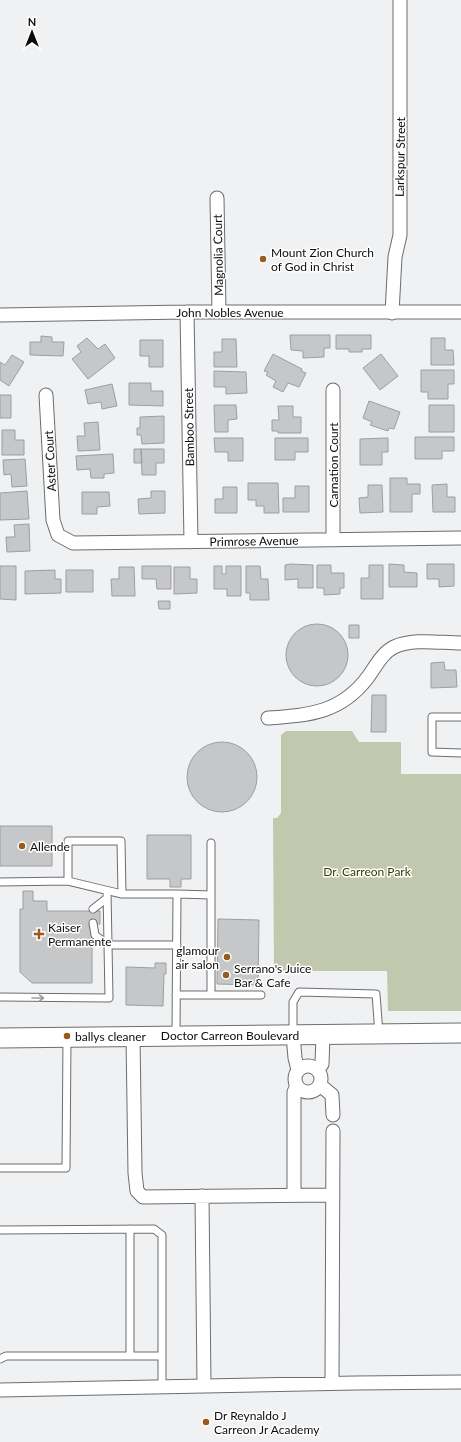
<svg xmlns="http://www.w3.org/2000/svg" width="461" height="1442" font-family="Lato,sans-serif">
<style>
.green{fill:#c1c8ad}
.building{fill:#c6c7c8;stroke:#9d9ea0}
.lines{fill:none;stroke-linecap:round;stroke-linejoin:round}
.lane-casing{stroke:#6c6d6f;stroke-width:9}
.street-casing{stroke:#6c6d6f;stroke-width:15}
.secondary-casing{stroke:#6c6d6f;stroke-width:21}
.lane{stroke:#fff;stroke-width:7}
.street{stroke:#fff;stroke-width:13}
.secondary{stroke:#fff;stroke-width:19}
.oneway{stroke:#9e9e9e}
.poi-dot{fill:#995a21;stroke:#fff;stroke-width:1.5}
.labels{text-anchor:middle;dominant-baseline:central;stroke-width:3;stroke-linejoin:round;paint-order:stroke}
.street-label{font-size:12px;fill:#0c0c0d;stroke:#fff}
.poi-label{font-size:12px;fill:#0c0c0d;stroke:#fff;text-anchor:start}
.park-label{font-size:12px;fill:#343d00;stroke:#fff}
</style>
<rect width="100%" height="100%" fill="#f0f1f3"/>
<path class="green" d="M286,731H352L359,742H401V774H461V1011H388L387,971H274L273,818H277L281,813V735Z"/>
<path class="building" d="M290,335H330V348H324V357L303,358V351L291,350Z
M336,335H371V349H362V352H349V349H336Z
M41,336L52,337V342H64L63,356L30,355V342H41Z
M87,338L98,349L105,344L115,358L88,379L72,359L81,352L77,346Z
M431,338H445V350H453L454,365H431Z
M222,339H236L237,367H214V352H222Z
M140,340H163V367H149V356H140Z
M273,354L302,369L301,371L306,373L299,387L288,383L283,392L273,387L276,381L266,375L268,372L264,371Z
M381,354L398,376L380,390L363,368Z
M12,355L24,362L9,386L0,380V362L5,365Z
M421,370H454V384H448V399H428V392H421Z
M214,371L246,372L247,393L226,394V387H214Z
M129,383H151V391H163V406L129,405Z
M112,384L117,406L102,409L101,402L88,404L85,390Z
M0,395H11V418H0Z
M369,401L400,412L394,429L389,428L388,431L370,425L372,422L363,418Z
M214,405H236L237,419L228,420V432H215Z
M429,405H454V432H429Z
M278,406H293V417H301V433H278V431H272V420H279Z
M164,416V443L142,444L141,435H137V428H140V417Z
M98,422L100,450L78,451L77,436H85L84,423Z
M2,430H15V440H24V455H2Z
M415,437H454V451H442V459H415Z
M214,438H243V461H228V452H215Z
M275,438H308V452H295V460H275Z
M388,438V452H382V465H360V439Z
M134,449H141L142,463H134Z
M141,449H164V463H156V475H142Z
M113,454L114,473L104,474V478H91L90,469L77,470L76,456Z
M25,459L27,486L12,487L11,474L4,475L3,460Z
M390,478H407V484H420V494H412V512H390Z
M248,483H278L279,513H264V506H256V500H248Z
M447,484V497H455V512H433L432,485Z
M368,485H382L383,512L360,513L359,498L368,497Z
M295,486H309V512H283V498H295Z
M223,487H237V513H215V499H223Z
M27,491L29,519L0,520V493Z
M151,491H165V513L139,514L138,499L151,498Z
M82,492H109L110,506L97,507V514H82Z
M29,524L30,551L7,552L6,537H15L14,525Z
M291,564L313,565V588H298V579L285,580V565Z
M389,564L404,565V572L417,573V587H389Z
M427,564H454V586L439,587V579H427Z
M317,565H331V573H344V588H340V594L324,595V588H317Z
M369,565H383V599H361V578H369Z
M0,566H16V600L0,599Z
M142,566H171V589H157L156,579H142Z
M214,566H222V574H226V566H241V596H227V589H214Z
M246,566H260L261,579H268L269,600H250V593H246Z
M119,567H134L135,596H112L111,579H119Z
M174,567H190V579H197V593L174,594Z
M55,570V579H61V593L25,594V571Z
M66,570H93V592H66Z
M158,601H170V609H159Z
M286 655a31 31 0 1 1 62 0a31 31 0 1 1-62 0Z
M349,625H359V638H349Z
M444,662L445,670H456L457,687L431,688V663Z
M372,695H386V732H371Z
M187 777a35 35 0 1 1 70 0a35 35 0 1 1-70 0Z
M0,826H52V866H0Z
M147,835H191V879H181V887H170V879H147Z
M23,891H33V901H47V911H100V924H92V983H32L20,972V909H23Z
M218,919L259,920L258,985L217,984Z
M155,963H166V974H164L163,1006L126,1005V967L155,968Z"/>
<g class="lines">
<g class="lane-casing">
<path id="lane" d="M461,717H432V752L461,753
M68,881V841H121L122,894
M0,882L68,881L122,894H177L176,1035
M177,894L211,895V843
M211,895V995H261
M93,909L107,898
M93,923L95,935L108,945H177
M176,995H211
M0,997L109,998L107,891
M293,1034V1002L299,992L376,994L379,1034
M0,1168H66L67,1038
M130,1229V1356
M0,1230L154,1229L162,1235V1386
M0,1359L6,1356H162"/>
</g>
<g class="street-casing">
<path id="street" d="M217,198L219,312
M187,312L191,542
M392,313L395,257L400,235V0
M0,315L187,312H461
M333,390V540
M46,395L53,520L58,535L73,543L461,538
M268,718C310,715 341,713 368,677C376,666 382,653 394,647C413,638 440,643 461,643
M293,1035L295,1058L298,1070
M133,1036L135,1173L137,1191L143,1197L333,1195
M295 1079a13 13 0 1 1 26 0a13 13 0 1 1-26 0Z
M318,1069L322,1064L323,1035
M320,1085L332,1095L333,1115
M294,1195V1092L297,1086
M202,1196L204,1385
M332,1383L333,1131
M0,1390L356,1383L461,1382"/>
</g>
<g class="secondary-casing">
<path id="secondary" d="M0,1038L461,1033"/>
</g>
<use href="#lane" class="lane"/>
<use href="#street" class="street"/>
<use href="#secondary" class="secondary"/>
</g>
<defs><path id="oneway-shaft" d="M-6 0H5M1.5-3L5.5 0L1.5 3" fill="none" stroke-width="1.6" stroke-linecap="round" stroke-linejoin="round"/></defs>
<use class="oneway" href="#oneway-shaft" transform="translate(38 998)"/>
<g class="poi-dot">
<circle cx="263" cy="259" r="4"/>
<circle cx="22" cy="846" r="4"/>
<path d="M37 928h4v4h4v4h-4v4h-4v-4h-4v-4h4z"/>
<circle cx="227" cy="957" r="4"/>
<circle cx="226" cy="975" r="4"/>
<circle cx="67" cy="1036" r="4"/>
<circle cx="206" cy="1422" r="4"/>
</g>
<g class="labels">
<g class="street-label">
<text transform="translate(400 157) rotate(-89)">Larkspur Street</text>
<text transform="translate(218 255) rotate(-91)">Magnolia Court</text>
<text x="230" y="312">John Nobles Avenue</text>
<text transform="translate(189 427) rotate(-91)">Bamboo Street</text>
<text transform="translate(50 461) rotate(-93)">Aster Court</text>
<text transform="translate(333 465) rotate(-90)">Carnation Court</text>
<text transform="translate(254 541) rotate(-1)">Primrose Avenue</text>
<text x="230" y="1035">Doctor Carreon Boulevard</text>
</g>
<g class="poi-label">
<text x="271" y="252">Mount Zion Church<tspan x="271" dy="14">of God in Christ</tspan></text>
<text x="30" y="846">Allende</text>
<text x="48" y="927">Kaiser<tspan x="48" dy="14">Permanente</tspan></text>
<text x="219" y="950" text-anchor="end">glamour<tspan x="219" dy="14">air salon</tspan></text>
<text x="234" y="968">Serrano's Juice<tspan x="234" dy="14">Bar &amp; Cafe</tspan></text>
<text x="75" y="1036">ballys cleaner</text>
<text x="214" y="1415">Dr Reynaldo J<tspan x="214" dy="14">Carreon Jr Academy</tspan></text>
</g>
<g class="park-label">
<text x="367" y="871">Dr. Carreon Park</text>
</g>
</g>
<g transform="translate(32 32)" stroke="#ffffff" stroke-width="3" paint-order="stroke">
<path d="M0-3L7 15L0 10L-7 15Z" fill="#0c0c0d"/>
<text y="-6" font-size="11" font-weight="bold" text-anchor="middle" fill="#0c0c0d">N</text>
</g>
</svg>
